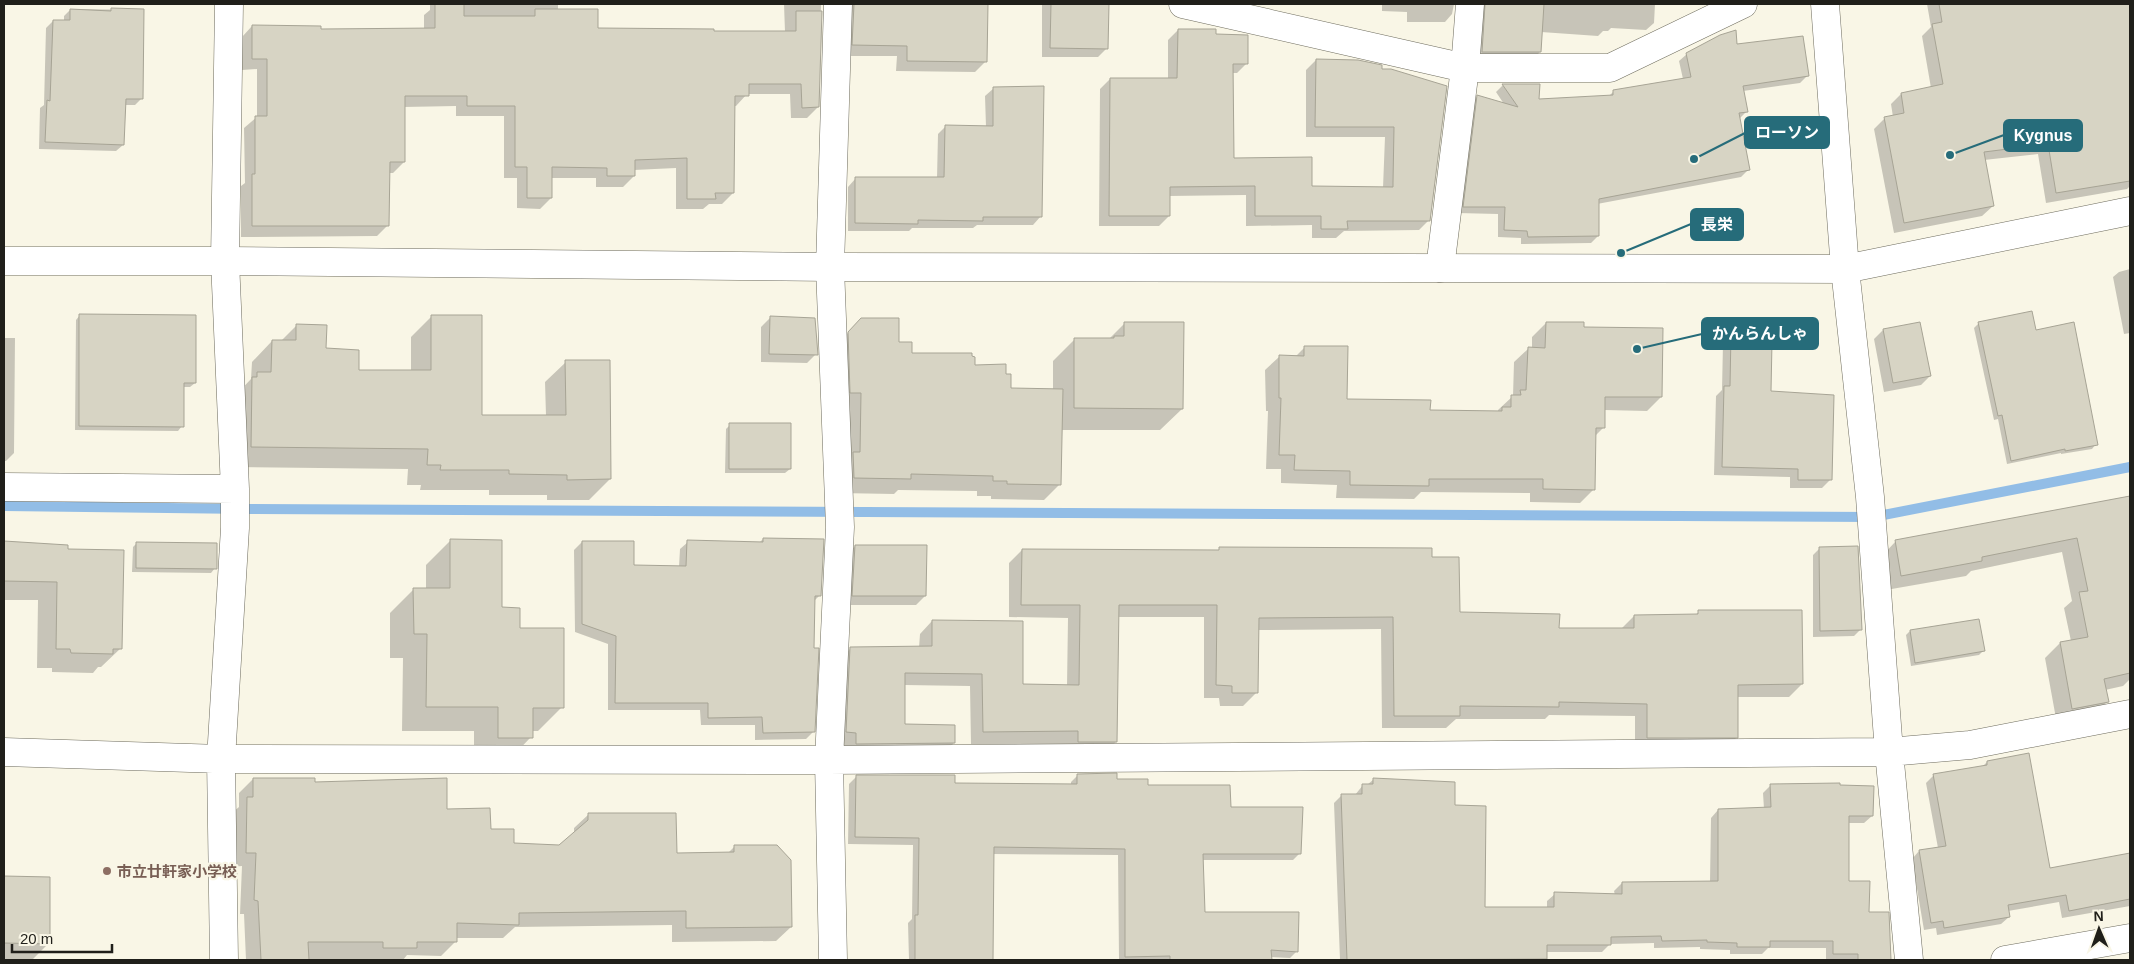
<svg xmlns="http://www.w3.org/2000/svg" width="2134" height="964" font-family="Arial,'Noto Sans JP',sans-serif">
<style>
.shadow{fill:#0003}
.lines{fill:none;stroke-linecap:round;stroke-linejoin:round}
.stream{stroke:#92bde6;stroke-width:10}
.building{fill:#d7d4c4;stroke:#a7a495}
.minor-casing{stroke:#6e6c5e;stroke-width:29}
.tertiary-casing{stroke:#6e6c5e;stroke-width:29}
.minor{stroke:#fff;stroke-width:28}
.tertiary{stroke:#fff;stroke-width:28}
.education-dot{fill:#8d6e63;stroke:#f9f6e6;stroke-width:2}
.labels{text-anchor:middle;dominant-baseline:central;stroke-width:4.5;stroke-linejoin:round;paint-order:stroke}
.education-label{font-size:15px;font-weight:bold;fill:#785e54;stroke:#f9f6e6;text-anchor:start}
.leader{fill:none;stroke:#266c7a;stroke-width:2}
.callout-dot{fill:#266c7a;stroke:#f9f6e6;stroke-width:2}
.callout{fill:#266c7a;stroke:#266c7a;stroke-width:2}
.callout-label{font-size:16px;text-anchor:middle;font-weight:bold;fill:#fff}
</style>
<rect width="100%" height="100%" fill="#f9f6e6"/>
<path class="shadow" d="M430,4H558V10L597,29L785,32L784,4H821L818,107L807,118H791L790,94H747L736,106H733V193L722,204H709L703,209H676V168L634,170V176L623,187H596V178H551V198L540,209L517,208V178H504V116H456V106L404,107V162L393,173H388V225L377,236L241,237V186L245,183L244,128L257,117V69L242,70V37L252,26L320,31L424,30V15L430,10Z
M837,4H986V61L975,72L896,71L897,56H842Z
M1044,4H1107V48L1098,57H1042V5Z
M1382,4H1454L1452,14L1445,22H1407V12L1382,11Z
M1476,4H1655L1654,23L1646,30L1611,28L1608,31H1603L1598,36L1541,32L1540,52L1532,60H1475Z
M1927,4H2130V186L2127,189L2046,203L2038,154L1984,160L1993,206L1982,216L1894,233L1874,129L1885,118L1893,117L1891,104L1901,94L1931,88L1922,36L1931,27Z
M71,9L143,10L142,98L135,105H124L123,145L116,151L39,149L40,108L44,105L46,28L53,21H64V16Z
M1178,30L1214,36L1247,63L1237,73H1232L1233,160L1311,187L1383,188L1385,137H1306V70L1316,60L1381,66L1429,220L1419,230L1344,231L1336,238H1312V225L1246,226V195L1169,196V216L1159,226H1099L1100,89L1110,79H1168V40Z
M1736,46L1807,76L1800,83L1743,91L1746,112L1739,119L1748,170L1741,177L1597,204L1598,236L1591,243L1521,244V238L1498,237V214L1457,213L1470,104L1478,96L1504,104L1496,92L1503,85L1537,101L1608,97L1613,92L1683,79L1679,61L1687,54Z
M994,88L1041,216L1033,225H977L973,228H912L909,231H848V187L856,178H937L938,134L946,126L986,127L985,96Z
M2130,269V333L2124,334L2113,277L2119,272Z
M80,315L195,383L190,387H183L182,426L178,431L75,430L76,320Z
M432,316L480,416H546L545,382L566,362L610,479L589,500H547V495H489V490H420L421,485H407L408,469L231,467L232,399L251,379L252,362L272,341H281L297,325L325,349L358,371H411V337Z
M770,318L816,354L807,363L761,362V327Z
M861,319L898,343L910,354L974,366L1005,375L1010,389L1053,390V361L1075,339L1108,340L1125,323L1182,409L1160,430H1061L1060,484L1044,500L991,499V496H977V491L898,490L894,494L838,493L845,336Z
M1546,323L1583,328L1661,397L1647,411L1604,410V427L1595,436L1594,489L1580,503L1530,502V493L1421,492L1414,499L1336,498L1337,485L1281,483V469H1266L1268,411H1266L1265,370L1279,357H1295L1305,347L1346,400L1429,411L1498,412V410L1513,396L1514,362L1528,349H1532V337Z
M1978,324L2035,331L2096,444L2092,449L2061,454V453L2007,464L1998,419L1994,420L1974,328Z
M1883,330L1930,376L1921,385L1884,392L1874,339Z
M1732,334L1755,342L1770,392L1830,480L1822,488H1790V477L1714,475L1716,396L1722,390L1723,343Z
M4,338H15L14,453L6,461H4Z
M730,425L790,469L785,473H725L726,429Z
M2130,496V679L2123,686L2105,690L2107,702L2092,717L2057,724L2045,658L2060,643L2071,641L2064,608L2072,601L2062,552L1971,571L1966,576L1886,590L1881,557L1896,541Z
M763,539L820,595L813,602V732L806,739L755,740V725H701L700,710H608V644L575,632L574,550L582,542L632,566L679,567L680,549L688,542L759,543Z
M451,540L501,609L519,629L562,707L538,731H532L531,737L507,762H474V731H402L403,658H390V613L414,589H426V565Z
M4,542L30,543L67,550L121,648L101,667H98L93,673L52,672V668H37L38,600H4Z
M137,543L215,568L211,573L132,572L133,547Z
M855,546L925,596L916,605H844L846,556Z
M1820,548L1861,629L1854,636L1813,637V555Z
M1220,549L1431,559L1459,614L1558,629H1621L1634,616L1695,615L1699,612L1802,684L1789,697H1737V737L1724,750H1635V716L1549,715L1545,719H1456L1446,728H1382L1381,629L1257,630L1256,693L1243,706H1220L1219,698H1204V617H1118L1116,742L1103,754L1066,755V744H971L970,686L904,685V725L954,743L941,756H844V745H834L838,661L850,649L919,648L920,634L932,621L1022,685L1067,686L1068,618L1009,617V563L1022,550L1218,551Z
M1910,631L1983,651L1979,655L1911,666L1906,635Z
M1987,762L2049,869L2130,855V906L2062,918L2059,902L2008,911L2009,917L2001,924L1937,935L1936,928L1924,930L1912,859L1919,851L1938,848L1926,783L1934,775L1982,767Z
M1078,775L1147,786L1229,808L1300,853L1293,860H1202L1203,914L1297,951L1290,958L1270,957V960H1119L1118,855L992,854V960H909L908,923L912,919L913,845L848,844L849,784L856,777L953,784L1071,785V782Z
M253,779L314,783L445,810L490,830L512,845L559,846L574,833V828L589,814L675,854H727L734,847L791,927L776,941L672,942V925L515,927L503,938H456V941L441,956L407,955L403,960H246L244,914H240L242,866L232,867L233,812L239,807V793Z
M1374,779L1454,807L1483,908H1547V901L1555,894L1615,895L1614,891L1622,883L1710,882L1711,818L1718,810L1764,809L1763,793L1771,785L1872,816L1864,823H1848V882L1868,913H1888L1890,960H1826V948H1768L1762,954H1730V950L1700,949V947L1654,948V943L1610,944L1602,952H1546L1544,960H1340L1334,803L1342,795H1355L1363,785H1367Z
M4,878H49V943L32,960H4Z"/>
<g class="lines">
<path class="stream" d="M4,506L249,509L1873,517L2130,467"/>
</g>
<path class="building" d="M435,4H464V16H535V9H598V28L714,29V31H796V11H822L819,107L802,108L801,84H749V96H735L734,193H715L716,199H687V158L635,160V176H607V168L552,167V198H527V167H515V106H467V96H405V162H390L389,226H252V174H255V116H267V59H252V25L321,26V29L435,28Z
M854,4H988L987,62L907,61V46L852,45Z
M1051,4H1109L1108,49L1050,48Z
M1485,4H1544L1541,52H1482Z
M1939,4H2130V181L2056,193L2048,144L1984,152L1994,206L1904,223L1884,117L1904,113L1901,93L1943,84L1932,24L1942,22Z
M111,8L144,9L143,99H126L124,145L45,142L47,100L50,101L53,20H70V9L111,11Z
M1178,29H1216V34L1248,35V64H1233L1234,158L1312,157V186L1393,187V182L1394,127H1315L1316,59L1358,60L1382,65V69H1391L1447,86L1430,221H1347L1348,229H1321V216H1255V186L1170,187V216H1109L1110,78H1177Z
M1736,30L1737,44L1803,36L1809,76L1743,86L1748,112L1739,113L1750,170L1599,199V236L1528,237L1527,231L1504,230L1505,207H1463L1477,95L1518,107L1502,84H1540L1539,99L1613,95V90L1691,77L1686,53L1720,35Z
M1044,86L1042,217H983V221L918,220V224L855,223V177H944L945,125L993,126V87Z
M2032,311L2036,330L2074,322L2098,445L2065,451V449L2011,461L2002,415L1998,416L1978,322Z
M79,314L196,315V383H184V427L79,426Z
M431,315H482V415H566L565,360H610L611,479L567,480V475L509,474V470H440L441,465H427L428,449L251,447L252,377H257V372H271L272,340H296V324L327,325L326,348L359,350V370H431Z
M770,316L815,318L818,355L769,354Z
M861,318H899V342H912V353H972V356L975,357V365L1006,364V374H1011V388L1063,389L1061,485L1007,484V481H993V476L911,474V479L854,478L853,452H860L861,393H850L848,332Z
M1124,322H1184L1183,409L1074,408V338H1114V336H1124Z
M1546,322H1584V327L1663,328L1662,397H1605V428H1596L1595,490L1543,489V479H1429V486L1350,485V471L1294,470L1295,455H1279L1281,398H1279V355L1304,356V346H1348L1347,399L1431,400L1430,410L1502,411V407H1511V395H1521L1520,390H1526L1528,347L1545,348Z
M1920,322L1931,376L1893,383L1883,329Z
M1731,333L1756,334V341L1772,342L1771,391L1834,395L1832,480H1798V469L1722,467L1724,386H1730Z
M729,423H791V469H729Z
M2130,496V673L2104,679L2109,702L2072,709L2060,642L2088,637L2079,592L2088,591L2077,538L1982,557V561L1901,576L1895,540Z
M763,538L824,539L821,596H815L814,648H819L815,732L763,733L762,717L708,718V703H615L616,636L582,624V541H634V565L686,566L687,540L763,542Z
M450,539L502,540V607L520,608V628H564V708H533V738H498V707H426L427,634H414L413,588H450Z
M4,541L68,545V549L124,550L122,649H113V654L71,653L70,649H56L57,582L4,581Z
M136,542L217,543V569L136,568Z
M855,545H927L926,596H852Z
M1858,546L1862,630L1820,631L1819,547Z
M1219,547L1432,548V557H1459L1460,612L1560,614L1559,628H1634V615L1698,614V610H1802L1803,684L1738,685V738H1647V704L1559,702V707L1460,706V716H1394L1393,617L1259,618L1258,693H1232V686L1216,685L1217,605H1119L1117,742H1078V731L983,732L982,674L905,673V724L955,725V743L856,744V733L846,732L850,647L932,646V620L1023,621V684L1079,685L1080,605H1021L1022,549L1219,550Z
M1979,619L1985,651L1915,663L1910,630Z
M2029,753L2050,868L2130,853V899L2069,911L2066,895L2008,905L2010,917L1944,928L1943,921L1931,923L1919,850L1946,846L1933,774L1987,765V761Z
M1117,773V779H1148V785H1230L1231,807H1303L1301,854H1203L1205,912H1299L1298,952L1271,950L1272,960H1170V956L1125,957V849L994,847L993,960H915V915H918L919,838L855,837L856,775H955V783L1077,784V774Z
M253,778H315V782L447,778V809L490,808L491,829H514V843L559,845L588,820V813H676L677,853L734,852V845H777L791,860L792,927L686,928V911L519,913V925L457,923V942H417V948H383V942H308L309,960H261L258,901L254,900L256,853H246L247,797H253Z
M1373,778L1455,782V805L1486,806L1485,907H1554V892L1622,894V882L1718,881V809L1771,807L1770,784L1840,783V785L1874,786L1873,816H1849V881H1870L1869,912H1889L1891,960H1858V954H1833V941H1770V947H1737V943L1707,942V940L1662,941L1661,936L1611,937V945H1547V959L1347,960L1341,794H1362V784H1373Z
M4,876L50,877V944L4,943Z"/>
<g class="lines">
<g class="minor-casing">
<path id="minor" d="M1183,4L1465,68H1610L1743,4
M1825,4L1845,269L1870,497L1889,752L1909,960
M1440,268L1465,68L1470,4
M4,487L235,489
M4,752L221,759L829,760L1889,752L1970,745L2130,714
M224,960L221,759L235,528V489L225,261L229,4
M833,960L829,760L840,527L830,267L838,4
M2005,960L2130,938"/>
</g>
<g class="tertiary-casing">
<path id="tertiary" d="M4,261H225L830,267L1845,269L2130,211"/>
</g>
<use href="#minor" class="minor"/>
<use href="#tertiary" class="tertiary"/>
</g>
<circle class="education-dot" cx="107" cy="871" r="5"/>
<g class="labels">
<g class="education-label">
<text x="117" y="871">市立廿軒家小学校</text>
</g>
</g>
<path class="leader" d="M1694 159L1745 133M1950 155L2004 135M1621 253L1691 224M1637 349L1702 334"/>
<g class="callout-dot">
<circle cx="1694" cy="159" r="5"/>
<circle cx="1950" cy="155" r="5"/>
<circle cx="1621" cy="253" r="5"/>
<circle cx="1637" cy="349" r="5"/>
</g>
<g class="callout">
<rect x="1745" y="117" width="84" height="31" rx="5"/>
<rect x="2004" y="120" width="78" height="31" rx="5"/>
<rect x="1691" y="209" width="52" height="31" rx="5"/>
<rect x="1702" y="318" width="116" height="31" rx="5"/>
</g>
<g class="callout-label">
<text x="1787" y="138">ローソン</text>
<text x="2043" y="141">Kygnus</text>
<text x="1717" y="230">長栄</text>
<text x="1760" y="339">かんらんしゃ</text>
</g>
<rect width="2134" height="964" fill="none" stroke="#201f1a" stroke-width="10"/>
<g transform="translate(2099 929) rotate(358)" stroke="#f9f6e6" stroke-width="4" paint-order="stroke">
<path d="M0-4L9 19L0 12L-9 19Z" fill="#201f1a"/>
<text y="-8" font-size="14" font-weight="bold" text-anchor="middle" fill="#201f1a">N</text>
</g>
<path d="M12 944v8h100v-8" fill="none" stroke="#201f1a" stroke-width="2.5"/>
<text x="20" y="944" font-size="15" fill="#201f1a" stroke="#f9f6e6" stroke-width="4" paint-order="stroke">20 m</text>
</svg>
